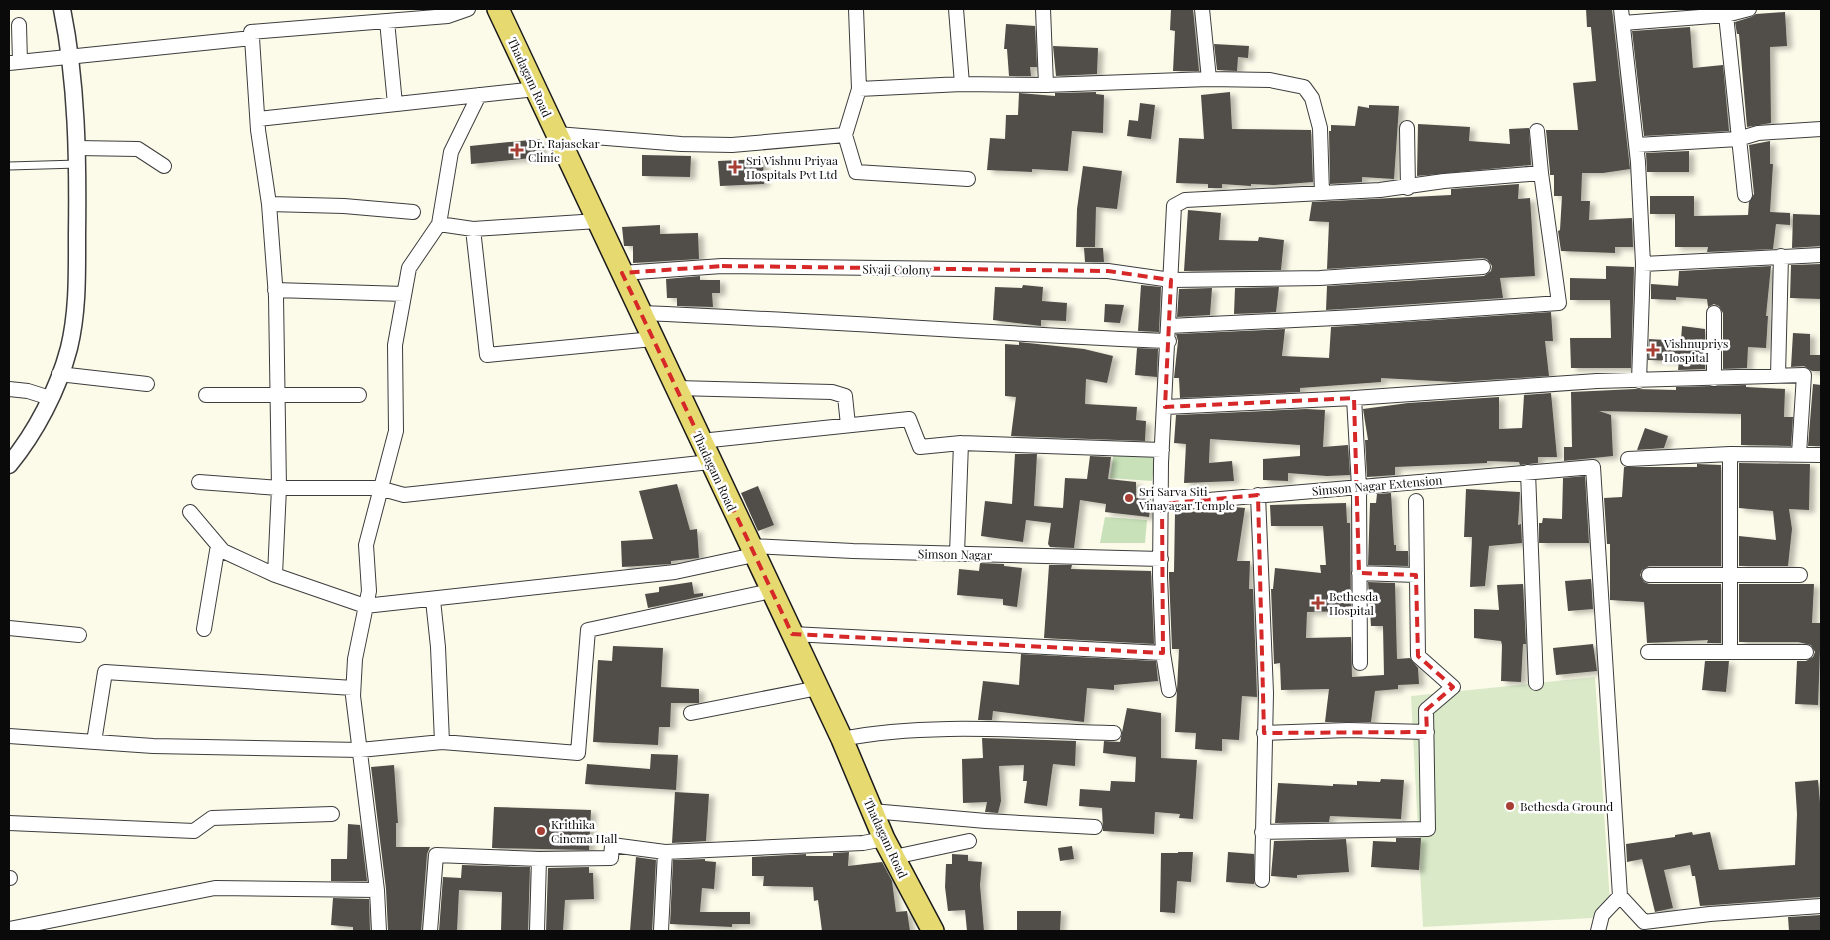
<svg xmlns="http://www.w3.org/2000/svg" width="1830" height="940" font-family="'Playfair Display',serif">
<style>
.green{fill:#c8e1b9}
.pitch{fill:#daeac9}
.building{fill:#514d48;filter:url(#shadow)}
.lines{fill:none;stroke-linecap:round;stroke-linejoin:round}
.service-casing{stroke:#3d3d3d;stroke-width:9}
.minor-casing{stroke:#3d3d3d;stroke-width:16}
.tertiary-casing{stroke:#3d3d3d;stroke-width:19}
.primary-casing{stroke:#1b1b1b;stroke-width:24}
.service{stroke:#fff;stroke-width:7}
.minor{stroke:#fff;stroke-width:14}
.tertiary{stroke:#fff;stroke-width:16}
.primary{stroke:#e6d970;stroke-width:21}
.marked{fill:none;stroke:#d62828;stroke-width:4;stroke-dasharray:10 6;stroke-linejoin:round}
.poi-dot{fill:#a73f35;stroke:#fff;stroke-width:2}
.labels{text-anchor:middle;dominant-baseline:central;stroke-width:5;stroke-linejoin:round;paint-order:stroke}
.street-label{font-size:12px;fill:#0a0a0a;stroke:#fff}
.poi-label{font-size:12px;fill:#0a0a0a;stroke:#fff;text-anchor:start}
</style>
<defs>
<filter id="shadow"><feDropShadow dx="5.5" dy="3" stdDeviation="2.5" flood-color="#0004"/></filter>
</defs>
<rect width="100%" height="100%" fill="#fcfbea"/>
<path class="green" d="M1114,452L1156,454L1152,481L1110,478Z
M1105,517L1147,520L1145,543H1100Z"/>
<path class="pitch" d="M1595,677L1611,917L1423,927L1411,696Z"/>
<path class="building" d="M1171,9H1193L1199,71H1173L1175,31L1170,30Z
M1586,9H1612L1630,169L1603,173H1582L1581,201H1590L1589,220L1632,218L1633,247H1615V253L1561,251L1558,231L1560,230L1562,196H1554V175H1550V172L1546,130H1578L1573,83L1596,81L1591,27H1587Z
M1785,12L1787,46L1770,47L1771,123L1747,127L1739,34H1737L1735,22L1751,17L1756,14Z
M1006,24L1035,26L1037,67H1030L1031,76H1009L1007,49H1004Z
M1690,27L1693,68L1723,65L1729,131L1644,136L1632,31Z
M1214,44L1249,46L1248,58L1238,57L1237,71L1217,70Z
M1053,46L1098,48L1097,74L1056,76Z
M1096,92V94L1104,95L1103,133L1072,131L1068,171L1032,169V172L987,170L990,138L1005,139L1006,115H1018L1019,93L1055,96V93Z
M1230,92L1232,129L1311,130L1313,182L1274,185L1251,184V186L1222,184V188H1208V184L1176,183L1179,138L1204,139L1201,95Z
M1140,103L1155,105L1151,139L1127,136L1129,120L1138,121Z
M1369,105L1399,106L1394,179L1362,177V182L1330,184L1329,131H1331V125L1355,126L1358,106L1369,108Z
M1418,124L1470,127L1469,141L1510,144L1509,129L1529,128L1531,165L1417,176Z
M540,139L542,157L471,164L470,146Z
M1770,141V164H1773L1770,212L1790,213V225L1776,224L1773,249L1707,252L1708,247H1675V214H1650V196H1694V216L1748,215L1749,202L1754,194L1749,145Z
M1689,151V172H1647L1646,153Z
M642,155L691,156L690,177L642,176Z
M763,159L764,184L720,186L718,161Z
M1083,166L1122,171L1117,209L1096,207L1095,247H1076L1077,209Z
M1519,184L1518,199L1530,198L1535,276L1500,278L1503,298L1326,310L1327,286L1484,276L1491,271L1492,266L1487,259L1482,258L1327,269L1329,222L1309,221L1312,202L1451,195V189Z
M1188,210L1221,213L1219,240L1258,241L1259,237L1284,240L1281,270L1184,271Z
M1793,214L1821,215V246L1792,248Z
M660,225V234L698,233L699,259L633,263V246H624L622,227Z
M1084,248H1103L1104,262H1085Z
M1821,264V299L1790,298L1791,265Z
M1606,266L1634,267L1631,368H1571L1570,338H1611L1610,300H1570V278L1606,279Z
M1771,266L1766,316H1768L1766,348L1748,347L1747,368L1723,369V313L1719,306L1714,304L1708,307L1707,299L1676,297V300L1651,299V284L1678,286L1679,271Z
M700,276V280H720V293H712L713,307L677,306V298H667L666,279Z
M1023,285L1043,287L1042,301L1067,303L1066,321L1041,320V326L993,320L995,287L1022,288Z
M1141,285L1161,287L1159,332L1138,331Z
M1279,287L1276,312H1279L1234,314L1235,288Z
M1212,288L1210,315L1177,317L1179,289Z
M1105,304L1124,305L1120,323L1104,322Z
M1551,312L1553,341H1545L1549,376L1455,382L1381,378V382L1300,388V392L1180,398L1179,378H1174L1178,341L1176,334L1285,329L1282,356L1329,358L1331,327Z
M1682,326L1705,329V369L1678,370L1679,361L1648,360L1649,339L1681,341Z
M1793,333L1810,334V355H1821V371H1812L1804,366L1791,367Z
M1019,342L1084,349L1113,356L1107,383L1086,379L1085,404L1137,407L1136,420L1146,421L1145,441L1011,436L1016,397L1005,396V344L1019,345Z
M1137,348L1158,349L1157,377L1135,375Z
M1813,384L1821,385V446H1808Z
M1746,385V387L1785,389L1784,417H1793L1791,446L1741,445V414L1599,411L1611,415L1613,456L1564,461V447H1572L1571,392L1635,389L1676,390V387Z
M1551,393L1557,457H1538V463L1520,465L1519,462L1487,461V463L1395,467V475L1367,477L1365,440H1368L1363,409L1408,403L1499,397V429L1522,428L1524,395Z
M1306,409L1325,410L1323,447L1348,445L1350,475L1327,476L1288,473V481L1263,480V459L1300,456V445L1210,439L1209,463L1232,461L1234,481L1184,483L1186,444L1174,443L1176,415Z
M1645,428L1668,436L1664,448L1637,450Z
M1015,454H1037L1034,506L1063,508L1065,478L1087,479L1090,456L1111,457L1108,479L1136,482V498L1151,499L1149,517L1105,512L1106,504L1080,500L1074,548L1050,547L1048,544L1051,523L1026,520L1023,542L981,536L985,501L1012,504Z
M1739,463L1810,464L1809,510L1789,509L1792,529L1788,566H1739V536L1776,540L1773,511L1739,508Z
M1697,464L1721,465V566H1649L1642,570L1640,575L1644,582L1649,584H1721V643H1707L1708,640L1647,643L1644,602L1610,600V544H1607L1604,498L1622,497L1624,467H1697Z
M1585,476L1589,543H1539V523H1542L1543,518L1562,519L1563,478Z
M677,484L690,530L697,529L699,558L671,561V564L622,567L621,541L653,539L639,491Z
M758,486L774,525L758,531L741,493Z
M1466,489L1520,492L1518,525L1521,524L1522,543L1489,546L1485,586L1470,587L1472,537H1464Z
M1391,493L1394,545H1396V551H1408V566L1368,565L1370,503H1376L1377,494Z
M1346,503L1347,523H1350L1351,611L1307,612L1306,638L1351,637L1352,677L1384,675L1383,626H1371L1368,582L1395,583L1397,659L1410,658L1418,668L1419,684L1398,685V689L1375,691L1371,722H1325L1329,689L1281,690L1280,663L1274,664L1271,589H1273L1275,568L1321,573L1320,565H1326L1323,526H1271L1270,505Z
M1234,507L1245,508L1237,561H1250L1249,589H1253L1257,697L1242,696L1239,740L1222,739V751L1195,749L1196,733L1175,732L1179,649H1172L1169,576V572H1174L1175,512L1220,511V508Z
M980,563L1004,564V566L1022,568L1017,607L1003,605V599L957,595L959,569L979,571Z
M1049,565H1072L1071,569L1151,571L1154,644L1044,638Z
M1591,579L1593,609L1568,611L1565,581Z
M692,582L694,594L703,593V596L648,608L645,594L659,592V587Z
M1523,584L1526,644H1523L1521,682L1501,681L1502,645L1501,641L1474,638V609L1499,610L1497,585Z
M1739,584H1814L1812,623H1821L1818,705L1795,704L1797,661H1806L1813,657L1815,652L1811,645L1798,642H1739Z
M1593,644L1597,671L1556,675L1553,648Z
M613,646L663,648L661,687L699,689V703H671L670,727H659L658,745L593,742L598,660L612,661Z
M1021,654L1156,661L1158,681L1114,685V690L1087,688L1084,722L993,711L992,720H978L983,681L1019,685Z
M1705,661H1729L1726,692L1702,690Z
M1127,708L1161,713V758L1197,760L1193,819L1179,818L1180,814L1155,812L1154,834L1103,831L1102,808L1079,806L1080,789L1110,791L1111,781L1135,782L1136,757L1103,753L1104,741L1120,742Z
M982,738L1076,741L1075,766L1053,764L1047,806L1024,803L1027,781H1023L1024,765L999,766L1001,801L998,813L985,812L987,802L963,803L962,759L983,758Z
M651,754L678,755L676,790L585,784L587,764L650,769Z
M394,765L398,823H396V847H430L427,854L421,931H388L386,889L371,767Z
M1381,779L1404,780L1401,819L1330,816L1329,822L1275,823L1278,783L1333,786V784L1357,785V781L1380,782Z
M1818,780L1821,814V897L1700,906L1695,876H1692L1690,865L1664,870L1673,908L1655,912L1642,859L1627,862L1626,844L1675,837V835L1692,832L1693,835L1710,832L1719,870L1795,865L1797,814L1795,782Z
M675,792L709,794L706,841L672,843Z
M494,807L591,810L589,850L492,848Z
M348,824L360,825L367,881H331V859H347Z
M1396,838H1421L1419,870L1371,867L1373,841L1396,842Z
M1346,839L1349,872L1297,875V878L1271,876L1274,841Z
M1072,846L1074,859L1060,861L1058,848Z
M849,852L848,866L882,862L892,881L896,912L907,911L910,931H822L818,900L814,901L813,887L763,886L764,876H752V857L806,854V856H833V853Z
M1178,852H1193L1191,882L1177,881L1175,913L1160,912L1161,853H1178Z
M1228,852L1254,854V884L1226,882Z
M952,854L968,855V861L982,862L980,885L984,931H967L965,910L948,911L945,887L946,864H952Z
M636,857L656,860L652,931H630Z
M705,859V861L716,862L714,889L702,888L700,912H750V924H732V927L670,924L673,860Z
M462,865L530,867L528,931H501L502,892L459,890L457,931H439L443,877L461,878Z
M589,867V873H593L594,899L565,900L563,931H546L548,868Z
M333,898L369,899L370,931H353V927L331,925Z
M1017,911H1061L1060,931H1017Z
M1821,915V931H1789L1788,917Z"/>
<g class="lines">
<g class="service-casing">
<path id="service" d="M9,166L78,164"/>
</g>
<g class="minor-casing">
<path id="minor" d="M856,9L859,89L962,84L1046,85L1209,79L1270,80L1304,87L1312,98L1320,128L1322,193
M956,9L962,84
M1043,9L1046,85
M1202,9L1209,79
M1621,9L1638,162L1643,264L1639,381
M387,21L395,104
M1623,23L1726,15
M19,25L20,62
M252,38L251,32L448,16L468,9
M9,63L252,38L258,130L269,204L276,297L279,488L275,575L365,606L675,572L754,555
M859,89L845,135L856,172L968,179
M258,119L536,89
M1407,128L1408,188
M557,134L681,144L732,145L845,135
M1637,145L1738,139L1758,133L1821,129
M77,148L138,149L164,166
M1745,195L1726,15L1749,9
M269,204L344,206L413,212
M439,224L473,229L598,221
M473,229L487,355L653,339
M1643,264L1821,255
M622,273L722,266L1108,271L1171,280L1320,278L1483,267
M275,290L404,294
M641,313C817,320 993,334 1169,341
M1714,313V379
M1169,326L1356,317L1559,303L1541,173
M59,374L147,384
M1778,375L1781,256
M676,388L832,392L845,396L848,425
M9,389L28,391L50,398
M206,395H359
M1354,398L1359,487L1360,663
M1165,407L1354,398L1597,381L1804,375L1799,454
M701,441L909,419L920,447L961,443L1162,450
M1628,459L1730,454L1821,455
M1528,472L1536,683
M199,482L279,488H379L404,495L710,462
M1258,495L1266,693L1262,880
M1162,504L1593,467L1620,896L1644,922L1710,914L1821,906
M190,512L223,551L275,575
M750,546L853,551L1161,559
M957,554L961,443
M1359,573L1416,575
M1649,575H1800
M433,600L438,647L442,742L578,753L588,630L771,591
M9,628L79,635
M204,629L218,545
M792,634L1163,653
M1730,651V454
M1648,652H1806
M1169,690L1163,653L1160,576L1161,463L1174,206L1185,200L1380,190L1444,181L1541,173L1537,131
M691,713L818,688
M1264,733L1348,730L1427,732
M9,736L153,746L360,750L442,742
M842,739C927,722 1027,731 1114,733
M94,742L105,672L353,688
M872,811L986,821L1095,827
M9,823L194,831L212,818L332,814
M1262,832L1428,829L1426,710L1453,687L1418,656L1416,501
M894,857L969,841
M9,878H10
M9,929L215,888L377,890
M379,931L377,890L353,696L355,659L369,591L366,545L396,431L395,345L409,268L439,224L451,152L479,95
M430,931L436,855L539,859L611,858L612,845L665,852
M537,931L539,859
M661,931L665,852L863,843L884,839
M1598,931L1602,915L1620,896"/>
</g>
<g class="tertiary-casing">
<path id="tertiary" d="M9,465C36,432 58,390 69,348C78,311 77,273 77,235C78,159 77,83 62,9"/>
</g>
<g class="primary-casing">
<path id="primary" d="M498,9L842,739L884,839L933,931"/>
</g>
<use href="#service" class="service"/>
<use href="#minor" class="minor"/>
<use href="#tertiary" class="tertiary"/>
<use href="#primary" class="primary"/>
</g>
<path class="marked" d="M722,266L1108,271L1171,280L1165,407L1354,398L1359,573L1416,575L1418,656L1453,687L1426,710L1427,732L1264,733L1258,495L1162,504L1163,653L792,634L622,273Z"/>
<g class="poi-dot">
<path d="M514.5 142.5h5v5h5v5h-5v5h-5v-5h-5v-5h5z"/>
<path d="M732.5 159.5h5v5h5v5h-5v5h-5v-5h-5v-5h5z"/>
<path d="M1650.5 342.5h5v5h5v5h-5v5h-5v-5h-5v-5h5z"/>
<circle cx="1129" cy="498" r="5"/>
<path d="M1315.5 595.5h5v5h5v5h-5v5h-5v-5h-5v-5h5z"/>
<circle cx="1510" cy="806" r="5"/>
<circle cx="541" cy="831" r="5"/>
</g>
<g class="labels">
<g class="street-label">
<text transform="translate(530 77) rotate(65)">Thadagam Road</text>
<text transform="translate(897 269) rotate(1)">Sivaji Colony</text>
<text transform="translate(715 471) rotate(65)">Thadagam Road</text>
<text transform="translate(1377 485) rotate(-5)">Simson Nagar Extension</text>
<text transform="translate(955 554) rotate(1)">Simson Nagar</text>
<text transform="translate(886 838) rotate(65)">Thadagam Road</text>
</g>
<g class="poi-label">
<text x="528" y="143">Dr. Rajasekar<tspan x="528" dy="14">Clinic</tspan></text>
<text x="746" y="160">Sri Vishnu Priyaa<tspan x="746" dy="14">Hospitals Pvt Ltd</tspan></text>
<text x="1664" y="343">Vishnupriys<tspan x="1664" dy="14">Hospital</tspan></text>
<text x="1139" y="491">Sri Sarva Siti<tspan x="1139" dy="14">Vinayagar Temple</tspan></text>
<text x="1329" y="596">Bethesda<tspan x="1329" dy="14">Hospital</tspan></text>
<text x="1520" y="806">Bethesda Ground</text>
<text x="551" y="824">Krithika<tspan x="551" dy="14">Cinema Hall</tspan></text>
</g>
</g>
<rect width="1830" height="940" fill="none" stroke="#0a0a0a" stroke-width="20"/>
</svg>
